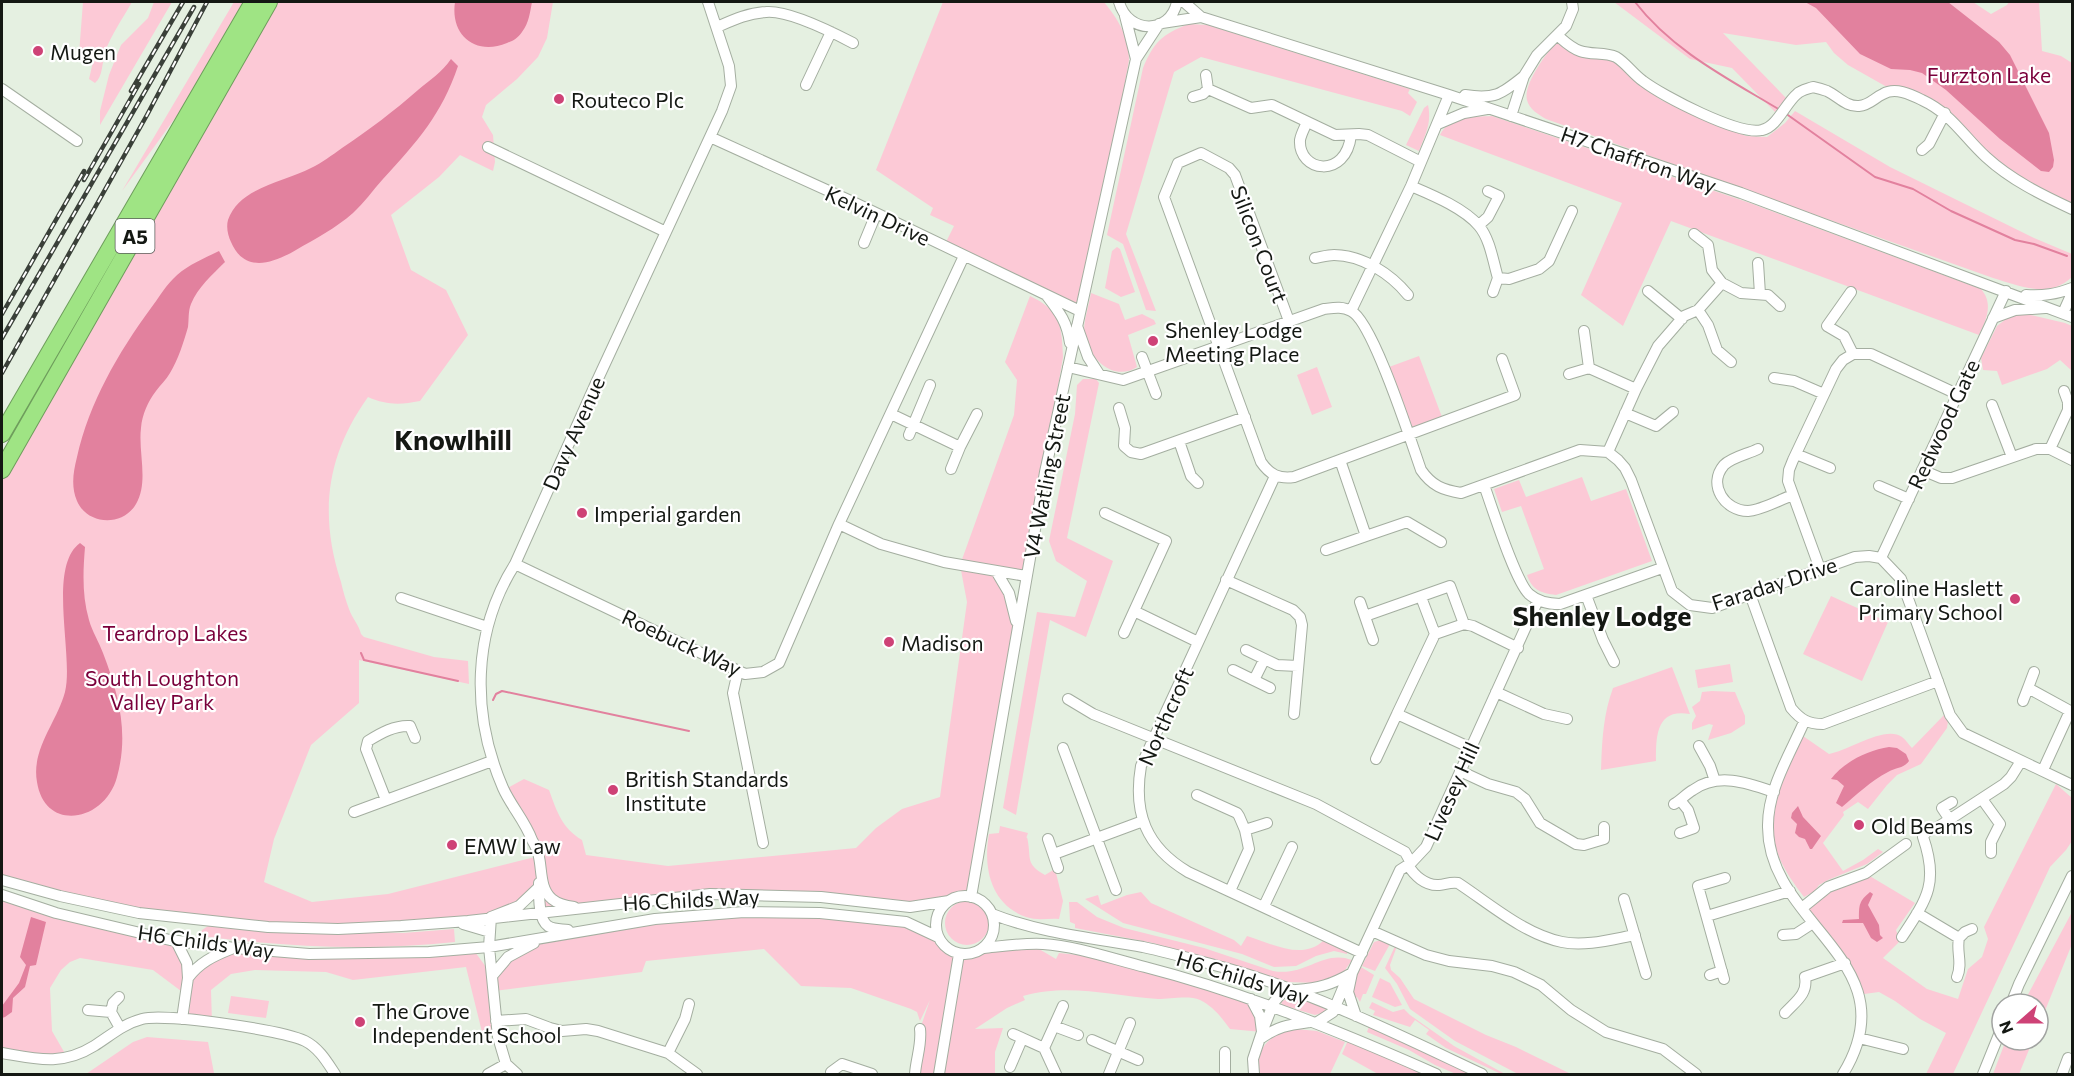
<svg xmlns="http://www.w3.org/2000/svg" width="2074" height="1076" font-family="Commissioner,sans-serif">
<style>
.green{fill:#fcc9d6}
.water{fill:#e2819e}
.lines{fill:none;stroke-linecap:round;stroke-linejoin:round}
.stream{stroke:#e2819e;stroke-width:2}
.minor-casing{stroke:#a4aea0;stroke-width:12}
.highway-casing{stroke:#6e9d5c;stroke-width:18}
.minor{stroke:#fff;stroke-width:10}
.highway{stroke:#9fe484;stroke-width:16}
.rail-casing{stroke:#3a4039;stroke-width:4.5}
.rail{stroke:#fff;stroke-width:2;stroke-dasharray:7;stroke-linecap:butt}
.poi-dot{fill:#ce4276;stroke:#fff;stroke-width:2}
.labels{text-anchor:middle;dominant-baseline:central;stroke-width:4.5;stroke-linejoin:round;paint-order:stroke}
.shield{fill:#fff;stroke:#5a5d5a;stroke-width:1.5}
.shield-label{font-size:20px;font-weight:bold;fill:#141813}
.poi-label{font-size:21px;fill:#141813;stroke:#fff;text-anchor:start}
.park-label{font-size:21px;fill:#7a003b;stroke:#fff}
.street-label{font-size:21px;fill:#141813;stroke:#fff}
.district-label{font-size:27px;font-weight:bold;fill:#141813;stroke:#fff}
</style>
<rect width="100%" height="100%" fill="#e5f0e1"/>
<path class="green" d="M83,2H132C123,18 111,35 105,52C102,62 103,77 95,83L89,79L93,62L79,54Z
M154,2H172L100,125V111L109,75L121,45L148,18Z
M234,2H243L178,114L122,191Z
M269,2H553L547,38L538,57L517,79L486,105L482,117L493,135L495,162L493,171L460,155L439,177L391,215L411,270L446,290L468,335L420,401C400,405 386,405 368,397C326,456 319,514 341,582C343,591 346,601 349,609C352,618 359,625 361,634L364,637L434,657L468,661L469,684L359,660V703L311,745L274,839L264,882L312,902L388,894L539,856L504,790L524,779L549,790C557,812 562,828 582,840L586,855L668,866L856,848L876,828L902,809L940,797L967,602L960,565L1014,415L1017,380L1005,362L1030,296C1060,310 1062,326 1063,357L1026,576L997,571L1018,627L971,897H958L949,901L910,907L765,895L541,912L539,888L530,897L491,917L401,926L194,920L2,880V470Z
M943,2H1104C1118,19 1129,37 1129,60L1097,237L1080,311L944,246L954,226L930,215L933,208L876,170Z
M1614,2H1973L1991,14L2007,5L2009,2H2039L2042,51L2061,56L2072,63V209L2025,186L1953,120L1894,91L1848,65L1834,53L1826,42L1796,45L1723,33L1786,98L1775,112L1732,68L1690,59Z
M1189,24L1208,25L1410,89L1408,93L1417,102L1410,116L1402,111L1201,57L1174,72L1126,234L1156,311L1146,310L1123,244L1107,235L1143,68C1154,42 1162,34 1189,24Z
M1557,42L1567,48L1608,58L1619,64L1634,79L1661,100L1746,136L1767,137L1785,123L1795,111L1890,167L2034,238L2072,254V277C2049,299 2020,286 1993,278L1546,119C1539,115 1529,109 1527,100C1523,85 1546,53 1557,42Z
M1428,105C1432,123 1425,135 1419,151L1406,145L1424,108Z
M1492,116L1750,203L1981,289C1994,304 1986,320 1979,335L1671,221L1623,326L1581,295L1622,203L1440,135C1450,115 1472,117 1492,116Z
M1117,247L1120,249L1135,292L1121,297L1105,288L1112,251Z
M1091,293L1119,304L1125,320L1142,314L1154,320L1156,324L1128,335L1137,367C1117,380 1096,365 1088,345C1087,340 1084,335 1084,331C1084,319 1089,305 1091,293Z
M2022,313L2065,323L2072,326V371L2060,360L2047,369L2002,385L1997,371L1983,370L1981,358L1997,326L2006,319Z
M1419,356L1442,417L1413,429L1389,367Z
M1317,367L1332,407L1312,415L1297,375Z
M1083,379H1096L1099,383L1067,538L1113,561L1086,637L1050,620L1016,815L1003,808L1037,612L1075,617L1087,581L1056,561L1049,541L1075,414L1077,385Z
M1582,477L1591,501L1626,489L1652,561L1556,595C1541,593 1532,590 1527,575L1544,569L1521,506L1502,512L1494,489L1519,480L1526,497Z
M1831,596L1888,622L1862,681L1803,654Z
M1730,664L1733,682L1698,688L1695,670Z
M1672,667L1690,714C1656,708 1656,736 1656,761L1601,770C1602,742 1603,715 1613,688Z
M1712,691L1735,692L1745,716V724L1731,733L1708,740L1713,725L1709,724L1692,730V723L1696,716L1692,707L1700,701L1702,692Z
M1944,715L1948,721L1947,728L1921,764L1897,775L1887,785L1868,809L1858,802L1843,812L1844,815L1823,843L1843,871L1863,860L1878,849L1883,852L1867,864L1828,880L1819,885L1815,891L1804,897C1794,884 1785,871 1779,857C1761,816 1786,771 1803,736L1829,754C1848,751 1885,725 1902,737C1906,740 1909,745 1912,748Z
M2056,784L2072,798V841L2066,850L2050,867L1953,1074H1926L1946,1033L1920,1019L1895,1001L1879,992L1864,994L1856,974L1808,909L1826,892L1868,875L1915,903L1896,930L1898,936L1902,939L1883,958L1927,989L1958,999L1968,969L1982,957L1988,939L1984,927Z
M1000,826L1028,833C1025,842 1027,833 1028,842C1031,860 1026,864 1045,875L1055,869L1063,901L1059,919C1048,918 1038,921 1026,917C990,904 983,867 989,834L999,833Z
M1141,892L1151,903L1234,940L1241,946L1247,936C1273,944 1303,961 1324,940L1348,951L1347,954L1334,951L1316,956L1296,966L1274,967L1242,954L1123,923L1085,899L1098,895L1101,905L1127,895Z
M2,895L170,940L188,978L235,948L309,954L472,948L492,975L508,957L547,937L744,912L857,917L866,924L870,918L906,922L938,937L950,951L959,954L977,952L984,948L1011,950L1039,949L1056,959L1059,953L1116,959L1272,1006L1262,1032L1230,1029C1221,1017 1214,1007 1200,1000C1189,995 1170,999 1158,999C1111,996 1070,983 1023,996L1025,1000L1007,1008L975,1029L1003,1028L995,1052V1074H915L920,1029L930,1000L920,1021L917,1012L911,1009L851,988L801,986L764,949L646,961L642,972L494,991L498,1037L482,1032L466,967L353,980L326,972L255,970L231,974L211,990L212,1023L182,1019L185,994L153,970L80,958L70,962L61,970L50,988L52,1031L67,1057L2,1053Z
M945 923a22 22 0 1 1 44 0a22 22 0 1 1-44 0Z
M1069,902H1077L1097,917L1124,928L1204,948L1273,971C1306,977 1323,949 1352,960L1343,973L1318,983L1288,982L1153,943L1075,928V924L1070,922Z
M2072,912V944L2038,1028V1004H2023Z
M208,926L403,933L454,929L455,942C370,951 285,947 200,936L202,930Z
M1381,940L1390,944L1375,971L1362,966L1374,942Z
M1395,946H1397L1390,965L1391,970L1400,978L1414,999L1486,1035L1516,1047L1571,1074H1518L1455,1041L1410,1009L1397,984L1385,968Z
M1361,967L1374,975L1366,994H1363L1360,1002L1357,997L1354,998L1352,985Z
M1380,978L1390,983L1402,1005L1395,1007L1372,997Z
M231,996L269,1001L266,1018L228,1013Z
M1290,997H1296L1326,1007L1325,1012L1315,1015L1282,1005L1281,1002Z
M1372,1002L1393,1012L1404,1009L1410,1015L1454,1046L1505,1074H1501L1446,1048L1426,1034L1429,1030L1415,1020L1410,1027L1373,1015L1375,1011L1369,1008Z
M1370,1024L1477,1074H1456L1435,1065L1409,1050L1367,1032Z
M1296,1029L1317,1031L1345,1042L1330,1074H1260C1253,1049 1272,1032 1296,1029Z
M147,1037L208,1042L214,1073L216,1074H86L133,1042Z
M1349,1038L1436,1074H1378L1342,1054Z
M2006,1040H2033L2019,1074H1993Z"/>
<path class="water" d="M455,2H532C530,12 529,23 522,32C518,38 513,41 507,43C475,56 450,35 455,2Z
M1805,2H1948L1999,42L2010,55L2049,133L2054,160L2053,167L2049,172L2041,171L2000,139L1946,90L1922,73L1910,70L1891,69L1860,54L1816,8Z
M451,59L458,66C442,114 417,142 383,179C373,190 364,203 353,213C336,228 315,239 296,250C272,264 244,273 231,242C228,236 226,227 228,220C239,187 285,182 311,168C322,163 332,155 342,148C369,130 394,111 418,90C430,80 442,72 451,59Z
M219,251L225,262C212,275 198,287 191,304C188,311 189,320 188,327C184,341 178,360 170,373C166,380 160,385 156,391C148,401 142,415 141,428C138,452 149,482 136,504C123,527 87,525 77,501C71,487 73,473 77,457C89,403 118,353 151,308C158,299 164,288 173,279C185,266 203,259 219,251Z
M80,543L85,547C83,572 82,596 89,620C92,631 99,642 103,653C119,695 129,733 117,777C105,822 45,833 37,782C31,749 57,722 65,692C74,656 47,567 80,543Z
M1889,747L1897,748L1906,754L1909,761C1903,769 1896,767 1888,772C1871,781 1856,795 1842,807L1836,803L1844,786L1837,780L1831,779C1844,762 1868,750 1889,747Z
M1798,806L1803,817L1821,836L1812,849H1810L1805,839L1799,837L1795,833L1797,824L1791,818L1792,813Z
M1870,892L1873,894L1868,905L1879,925L1880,935L1883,938L1877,942L1871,938L1863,923H1842L1843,920L1859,919C1859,905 1859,901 1870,892Z
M31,917L46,922L36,965L30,966L25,987L13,998L12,1012L5,1017L2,1018V1006L19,983L26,965L20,957Z"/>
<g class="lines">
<path class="stream" d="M1635,2C1673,51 1727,78 1780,110
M1785,113L1875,177L1913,189L1951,211L2015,240L2034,244L2067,256
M361,653L364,660L458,681
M493,700L496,694L502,691L689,731"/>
<g class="minor-casing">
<path id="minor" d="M1119,2C1128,34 1170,35 1177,2
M1184,2L1201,17
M1125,16L1136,59
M1162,23L1201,17L1449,95L1741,193L2072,317
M717,27C733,20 748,13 766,12C788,10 832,32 853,43
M1557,35C1564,41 1571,48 1580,51C1591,55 1605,52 1616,57C1626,63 1633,74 1643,81C1663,96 1739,136 1762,130C1777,127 1785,104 1797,94C1801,90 1808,89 1813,87C1818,88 1822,89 1827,91C1838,96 1846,107 1859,106C1870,105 1874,98 1883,94C1895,87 1910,94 1922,100C1952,114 1963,136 1986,157C2011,180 2042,195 2072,209
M1206,75L1208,89L1251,108L1272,105L1335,135L1359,134L1368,135L1421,162
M806,85L831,32
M2,89L77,141
M1465,95C1494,100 1502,94 1524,76
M1193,97L1203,94L1208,89
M1511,116L1524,76L1537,55L1566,26L1573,9L1572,2
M1307,122C1305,127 1301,134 1300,140C1298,172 1346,180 1351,135
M1438,124L1464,113L1487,109
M710,137L853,202L1080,311
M488,147L666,232
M1922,150L1929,144L1945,113
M1411,186C1432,195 1464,208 1479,226C1490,239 1493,261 1498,278L1509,279L1539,269L1549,261L1572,211
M1479,225L1488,217L1499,196L1488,191
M1694,234L1708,245L1712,270L1722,283
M864,243L876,214
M1315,258C1321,257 1328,255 1334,255C1362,255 1391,274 1408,295
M1758,263L1760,294
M1648,291L1682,319
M1493,292L1498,278
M1851,292L1827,326L1844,336L1853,354
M2026,295C2044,296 2056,294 2072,288
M1047,296C1060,313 1067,322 1070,343
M1698,310L1708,325L1717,350L1731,362
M1351,311L1411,186L1449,95
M2063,313L2072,293
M1993,318L2015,310L2045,308
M1289,321L1235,175L1229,168L1201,153L1178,163L1164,197L1261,462C1270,475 1279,479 1294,477L1515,395L1502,359
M1077,326L1088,357L1099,374
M1584,331L1589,368L1636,389
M1142,357L1156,394
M1068,367L1123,380L1324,309C1333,308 1342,306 1351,311C1373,321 1411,442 1421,470C1432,486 1443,490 1461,493L1580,450L1608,452L1618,460L1625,468L1631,480L1672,591L1690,605L1712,608L1855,557L1869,556L1881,558L1901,579L1950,715L1963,733L2072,785
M1569,374L1589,368
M1774,378L1794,381L1824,394
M1992,405L2012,457
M1119,408L1125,428L1124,446L1131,452L1141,454L1245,417
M1625,413L1656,426L1673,412
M891,414L960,447L951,469
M909,435L930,385
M1179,441L1191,476L1198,483
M960,447L977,414
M1758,449C1748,454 1732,457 1724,465C1707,485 1725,511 1748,511C1762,510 1779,500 1793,495
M2050,449L2068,410V402L2064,391
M1608,452L1636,389L1658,346L1684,316L1698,310L1722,283L1741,293L1768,295L1780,306
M1796,454L1830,468
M1340,460L1366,536L1407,522L1441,542
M1922,470L1941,478H1952L2036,449H2050L2072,460
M1275,476L1141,766C1133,813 1146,847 1188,872L1362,953
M1484,485C1492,507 1515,581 1529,594C1538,602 1549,604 1560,604L1662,568
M1879,486L1909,499
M1105,513L1166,541L1134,611L1198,642
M839,524L881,544L944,562L1026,576
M1326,550L1366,536
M1881,558L2006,291
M515,564L745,674L763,672L779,663L839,524L964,256
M1820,569L1788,481L1789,470L1793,460L1836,369L1843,360L1853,354H1871L1957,394
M996,571L1009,593L1016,621
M1226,580L1293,610L1300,617L1302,625L1294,714
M1750,594L1791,708C1801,720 1808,724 1823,724L1938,681
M1586,595L1603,640L1614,662
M1421,597L1435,634
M401,598L487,627
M1360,602L1373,640
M1365,616L1450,586L1464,624
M1124,633L1134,611
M1246,650L1277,665L1298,666
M1233,670L1270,688
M738,671L733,693L763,843
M2034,672L2028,688L2070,711L2043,770
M1254,680L1264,660
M1496,692L1544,714L1567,719
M1068,699L1093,714L1316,804L1405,852L1411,863
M2023,701L2028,688
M1804,722C1790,754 1768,789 1768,825C1766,925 1912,961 1843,1074
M1699,746L1710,766L1715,781
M1063,748L1116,890
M1471,748L1397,714L1435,634L1464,624L1473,626L1518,648
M1376,759L1397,714
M1460,771L1488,784L1516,792L1525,799L1540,823L1576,844L1584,845L1604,839V827
M1197,795L1237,813L1239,816L1245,830L1249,849L1230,891
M1982,799L2000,824L1991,842V853
M386,800L366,749L368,741C381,733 395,725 410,726L415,738
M1674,804C1681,800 1686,794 1693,790C1718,772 1748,783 1774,792
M354,812L492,761
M1950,820L1942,808L1952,802
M1245,830L1267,823
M1680,833L1694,828L1688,810L1680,800
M1048,839L1058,868
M1054,854L1143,821
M1408,865C1414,875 1425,886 1439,885C1447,884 1450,882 1458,883C1490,904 1524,934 1562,942C1585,947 1613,939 1635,935
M2,880L60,896L139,913L268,927L338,929L401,926L468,921L710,894L821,897L910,907L949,901
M539,883C539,895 538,919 548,926C554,930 562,929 568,930
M2,895L56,913L170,940L235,948L309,954L429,952L489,947L655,919L744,912L820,913L906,922L938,937
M936 925a29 29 0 1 1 58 0a29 29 0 1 1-58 0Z
M971,897L1045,472L1136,59L1159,24
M1624,899L1646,974
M1264,906L1292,847
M574,907C567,906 558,904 552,899C540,889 542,871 539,857C538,851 535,845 532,840C525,821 511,806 503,788C471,714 472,632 515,564L596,383L722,111L731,86L729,66L708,2
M1802,908L1828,887L1866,873L1906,844
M1917,913L1959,938C1956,952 1963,963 1957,977
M992,914C1040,933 1092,938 1143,947C1171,953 1199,961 1226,968C1315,993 1399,1035 1482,1074
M1707,916L1790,891
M463,924L490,932
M1372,931L1426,955L1449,961L1492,966L1514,972L1541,985L1571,1010L1606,1032L1663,1049L1696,1074
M1783,935L1796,934L1813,923
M1902,937C1927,899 1939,883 1923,837L1926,832L1938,827L2004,784L2011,777L2021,761
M1959,938L1965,932L1972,929
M176,941L187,963L188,978L182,1019
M984,948C1003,946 1023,943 1043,944C1076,946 1113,959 1145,967C1246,993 1341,1032 1436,1074
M1710,975L1722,971
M492,976L508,957L534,943
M188,978C199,963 213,956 231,949
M1724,979L1698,886L1725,878
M1296,990C1319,988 1331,985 1352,973
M1251,999L1260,1016L1262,1032
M2011,1004L2019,984L2072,876
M88,1010L111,1012L120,1028
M111,1012L113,1003L119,997
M1785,1013C1796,1001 1808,994 1805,977L1845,963
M1356,1016L1348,992L1352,973L1400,870L1411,863L1426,847L1538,600
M496,1021L526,1019L550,1028L562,1031L586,1029L598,1031L668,1053L697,1074
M1316,1023L1333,1012L1343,988L1349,982
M1054,1026L1078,1035
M1013,1034L1044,1048L1056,1074
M1859,1038L1903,1049
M1260,1039C1278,1026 1288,1025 1310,1022
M1092,1040L1138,1060
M1044,1048L1063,1006
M1225,1052V1074
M2,1053C37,1059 62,1066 94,1046C110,1036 123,1024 142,1019C165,1013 283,1030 305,1041C319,1048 327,1062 335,1074
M668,1053L685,1019L689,1004
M842,1064L872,1074
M1010,1067L1022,1039
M831,1072L842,1064
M488,1074L506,1064
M517,1074L506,1064L498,1037L489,947L491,917L519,906L539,887
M915,1074C916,1059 922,1044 920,1029
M939,1074L959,954
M1109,1074L1130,1023
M1254,1074L1253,1059L1262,1032L1274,1002L1286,988
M1983,1074L2002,1027
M2062,1074L2068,1058"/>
</g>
<g class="highway-casing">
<path id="highway" d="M2,434L253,2
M2,470L269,2"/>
</g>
<use href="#minor" class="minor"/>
<use href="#highway" class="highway"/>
<g class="rail-casing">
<path id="rail" d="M131,91L183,2
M84,180L139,84
M2,314L84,171
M2,338L194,7
M2,373L147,115L207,2"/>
</g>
<use href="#rail" class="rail"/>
</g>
<g class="poi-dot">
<circle cx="38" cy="51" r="6"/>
<circle cx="559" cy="99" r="6"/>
<circle cx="1153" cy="341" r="6"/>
<circle cx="582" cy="513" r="6"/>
<circle cx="2015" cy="599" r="6"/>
<circle cx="889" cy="642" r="6"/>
<circle cx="613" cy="790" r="6"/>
<circle cx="1859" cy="825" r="6"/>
<circle cx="452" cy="845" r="6"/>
<circle cx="360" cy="1022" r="6"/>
</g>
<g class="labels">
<rect class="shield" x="115.5" y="219" width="39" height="34" rx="4.5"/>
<g class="shield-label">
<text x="135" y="236">A5</text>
</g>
<g class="poi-label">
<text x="50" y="51">Mugen</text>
<text x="571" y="99">Routeco Plc</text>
<text x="1165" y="329">Shenley Lodge<tspan x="1165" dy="24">Meeting Place</tspan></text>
<text x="594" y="513">Imperial garden</text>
<text x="2003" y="587" text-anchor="end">Caroline Haslett<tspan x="2003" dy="24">Primary School</tspan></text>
<text x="901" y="642">Madison</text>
<text x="625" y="778">British Standards<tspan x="625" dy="24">Institute</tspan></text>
<text x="1871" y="825">Old Beams</text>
<text x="464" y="845">EMW Law</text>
<text x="372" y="1010">The Grove<tspan x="372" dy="24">Independent School</tspan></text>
</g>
<g class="park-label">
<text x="1989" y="74">Furzton Lake</text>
<text x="175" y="632">Teardrop Lakes</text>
<text x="162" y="677">South Loughton<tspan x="162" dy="24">Valley Park</tspan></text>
</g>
<g class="street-label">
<text transform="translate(1639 159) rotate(19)">H7 Chaffron Way</text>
<text transform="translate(878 215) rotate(25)">Kelvin Drive</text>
<text transform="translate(1260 244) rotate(69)">Silicon Court</text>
<text transform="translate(1943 424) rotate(-65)">Redwood Gate</text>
<text transform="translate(573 433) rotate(-66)">Davy Avenue</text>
<text transform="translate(1046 476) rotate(-79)">V4 Watling Street</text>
<text transform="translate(1774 583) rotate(-18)">Faraday Drive</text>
<text transform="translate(682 642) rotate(25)">Roebuck Way</text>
<text transform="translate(1165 716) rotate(-66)">Northcroft</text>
<text transform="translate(1451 791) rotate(-66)">Livesey Hill</text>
<text transform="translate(691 899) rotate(-3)">H6 Childs Way</text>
<text transform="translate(206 941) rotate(8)">H6 Childs Way</text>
<text transform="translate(1243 977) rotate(17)">H6 Childs Way</text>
</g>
<g class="district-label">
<text x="453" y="439">Knowlhill</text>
<text x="1602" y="615">Shenley Lodge</text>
</g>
</g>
<rect width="2074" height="1076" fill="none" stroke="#141813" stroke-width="6"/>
<g transform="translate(2020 1022) rotate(249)"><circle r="28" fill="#ffffff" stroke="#a1a3a1" stroke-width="1.5"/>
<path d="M0-4.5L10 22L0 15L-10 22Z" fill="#ce4276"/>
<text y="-9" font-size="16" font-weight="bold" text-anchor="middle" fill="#141813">N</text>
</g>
</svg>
